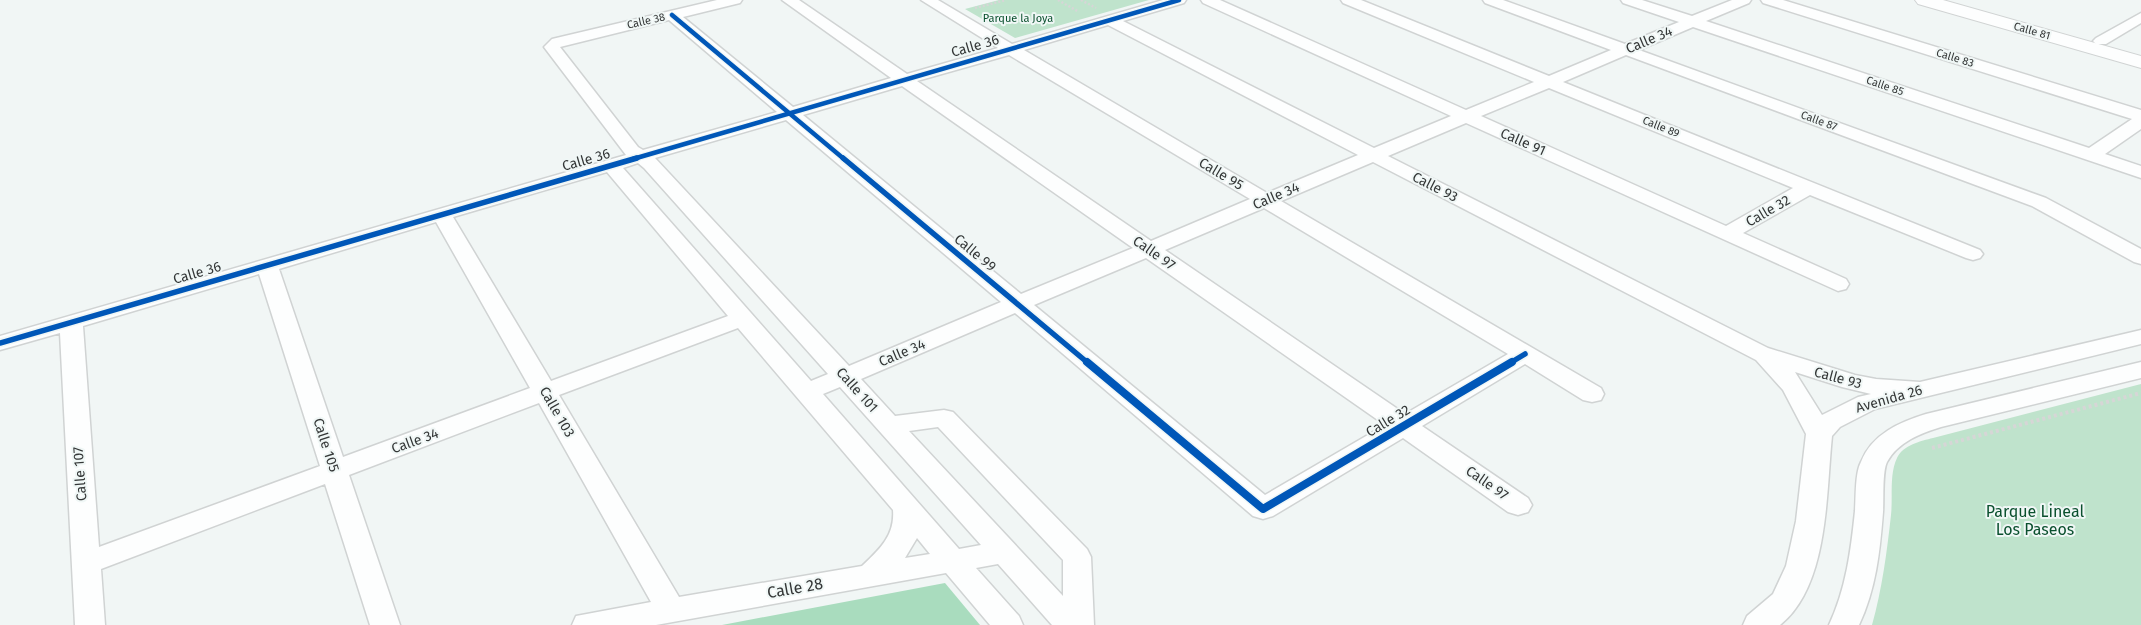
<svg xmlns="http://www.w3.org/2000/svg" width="2141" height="625" font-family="'Fira Sans',sans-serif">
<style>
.green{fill:#bfe3cc}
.forest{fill:#a9dcbe}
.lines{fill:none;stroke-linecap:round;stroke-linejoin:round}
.minor-casing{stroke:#d0d3d3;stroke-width:3}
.major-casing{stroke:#d0d3d3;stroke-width:2}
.path-far1{stroke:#d6d6d6;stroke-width:2.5;stroke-dasharray:2 2;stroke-linecap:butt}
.path{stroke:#d6d6d6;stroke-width:4;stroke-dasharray:3 3;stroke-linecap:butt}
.minor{fill:#fdfefe;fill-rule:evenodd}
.major{fill:#fdfefe;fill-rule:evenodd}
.cycleway-far2-casing{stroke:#f0f7f6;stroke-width:7}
.cycleway-far1-casing{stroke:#f0f7f6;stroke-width:9}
.cycleway-casing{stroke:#f0f7f6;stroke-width:11}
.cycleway-far2{stroke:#0057b8;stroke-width:4.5}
.cycleway-far1{stroke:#0057b8;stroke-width:5.5}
.cycleway{stroke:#0057b8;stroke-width:8}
.labels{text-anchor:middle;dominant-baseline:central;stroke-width:4;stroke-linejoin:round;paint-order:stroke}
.far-park-label{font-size:11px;fill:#0a502e;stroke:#f0f7f6}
.far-street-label{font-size:11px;fill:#343737;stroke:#f0f7f6}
.street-label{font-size:14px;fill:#343737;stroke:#f0f7f6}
.near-park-label{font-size:16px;fill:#0a502e;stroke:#f0f7f6}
.near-street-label{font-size:16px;fill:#343737;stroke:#f0f7f6}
</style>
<rect width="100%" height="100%" fill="#f1f6f5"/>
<path class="green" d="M999,0H1149L1015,38L965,9Z
M2141,384V625H1872C1882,590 1887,551 1891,515C1893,497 1889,475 1897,458C1903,445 1921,441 1933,438Z"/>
<path class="forest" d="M945,583L980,625H722Z"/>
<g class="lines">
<g class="minor-casing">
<path id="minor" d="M717,0H742L740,3L683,17L793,107L891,78L782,0H799L907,74L998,48L921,0H938L1012,44L1163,0H1186L1184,3L1123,21L1374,148L1451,116L1203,3L1201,0H1220L1466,110L1534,82L1343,3L1341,0H1361L1549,76L1611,50L1485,3L1483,0H1503L1625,44L1679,22L1623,3L1621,0H1642L1692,16L1732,0H1751L1749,3L1706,21L2089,148L2132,119L1763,3L1761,0H1783L2141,110V129L2105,154L2141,166V178L1693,27L1639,50L2046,198L2141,249V264L2134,262L2032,206L1626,55L1563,82L1980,250L1983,254L1980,258L1973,260L1966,258L1810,195L1743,233L1846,279L1849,284L1846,289L1838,291L1466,123L1388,156L1768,348L1855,375L1876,379L1920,382L2141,330V344L1875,409L1840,427L1832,436C1826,493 1829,586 1780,625H1743L1747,616L1773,594L1786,566L1796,521L1806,434L1783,390L1756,360L1373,162L1281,201L1601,388L1604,394L1601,400L1592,402L1583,400L1525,364L1422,426L1528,498L1532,505L1528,512L1518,515L1508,512L1403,438L1273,516L1263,519L1253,516L1015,313L861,379L895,416L944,410L953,412L1087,549L1091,557L1094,625H1052L998,564L976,568L1019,616L1023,625H990L946,573L656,625H572L576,616L651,602L539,403L349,475L400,625H370L325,484L101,569L105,625H75L60,333L0,350V336L626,155L544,47L552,39ZM669,20L777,112L643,150L638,147L560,47ZM1108,25L1358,155L1267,193L1024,50ZM1009,55L1250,199L1151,241L917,81ZM902,86L1133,248L1021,294L803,115ZM1549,88L1793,188L1726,226L1481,116ZM786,120L1001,302L849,366L655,158ZM638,163L644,168L828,374L811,381L623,168ZM607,172L728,316L551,381L453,217ZM1264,208L1508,354L1405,414L1165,250ZM436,222L530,388L343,457L279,269ZM1146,258L1385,425L1265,495L1034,305ZM259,274L320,466L99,547L83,326ZM738,328L893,510C895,535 880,549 862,566L679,597L559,395ZM1795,372L1842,387L1871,394L1858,397L1822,415ZM840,387L981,545L959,549L823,394ZM938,427L1063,560V596L909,431ZM917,538L930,554L905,558Z
M2141,13V23L2106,44H2096L2093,41L2096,38Z
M2141,362V378L1941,427C1921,433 1898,442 1887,462C1882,472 1884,500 1883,512C1880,551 1876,589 1859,625H1829C1846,589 1851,550 1855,511C1856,497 1855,473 1861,462C1872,434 1900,422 1926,414Z"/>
</g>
<g class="major-casing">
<path id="major" d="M1915,0H1943L2141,56V68L1918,4Z"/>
</g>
<path class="path-far1" d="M1058,0L1079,12
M1081,0L1096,8
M975,8L1006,0"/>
<path class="path" d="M1932,448L2141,393"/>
<use href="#minor" class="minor"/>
<use href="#major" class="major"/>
<g class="cycleway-far2-casing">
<path id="cycleway-far2" d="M672,15L844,159
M633,159L1179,0"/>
</g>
<g class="cycleway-far1-casing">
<path id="cycleway-far1" d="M843,158L1088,363
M0,343L637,158
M1510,363L1525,354"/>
</g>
<g class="cycleway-casing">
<path id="cycleway" d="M1087,362L1263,509L1512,362"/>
</g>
<use href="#cycleway-far2" class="cycleway-far2"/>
<use href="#cycleway-far1" class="cycleway-far1"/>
<use href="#cycleway" class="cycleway"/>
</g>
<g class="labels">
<g class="far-park-label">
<text x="1018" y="18">Parque la Joya</text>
</g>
<g class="far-street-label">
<text transform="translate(646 21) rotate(-13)">Calle 38</text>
<text transform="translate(2032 31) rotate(16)">Calle 81</text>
<text transform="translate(1955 58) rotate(17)">Calle 83</text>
<text transform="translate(1885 86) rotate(19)">Calle 85</text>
<text transform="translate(1819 121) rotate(20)">Calle 87</text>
<text transform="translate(1661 127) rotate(22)">Calle 89</text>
</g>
<g class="street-label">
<text transform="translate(1649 40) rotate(-23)">Calle 34</text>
<text transform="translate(975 46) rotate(-16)">Calle 36</text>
<text transform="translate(1523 142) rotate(24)">Calle 91</text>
<text transform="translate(586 160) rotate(-16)">Calle 36</text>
<text transform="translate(1221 174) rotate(31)">Calle 95</text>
<text transform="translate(1435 187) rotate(27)">Calle 93</text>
<text transform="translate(1276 196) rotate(-23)">Calle 34</text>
<text transform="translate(1768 211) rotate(-30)">Calle 32</text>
<text transform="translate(975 253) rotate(40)">Calle 99</text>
<text transform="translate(1154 253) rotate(35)">Calle 97</text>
<text transform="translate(197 273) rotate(-16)">Calle 36</text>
<text transform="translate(902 353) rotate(-23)">Calle 34</text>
<text transform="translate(1838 378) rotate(15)">Calle 93</text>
<text transform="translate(857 390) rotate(48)">Calle 101</text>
<text transform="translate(1889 399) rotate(-16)">Avenida 26</text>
<text transform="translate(557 412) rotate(60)">Calle 103</text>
<text transform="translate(1388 421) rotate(-31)">Calle 32</text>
<text transform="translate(415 441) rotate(-20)">Calle 34</text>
<text transform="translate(326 445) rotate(72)">Calle 105</text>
<text transform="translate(80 474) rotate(-94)">Calle 107</text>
<text transform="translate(1487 483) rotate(35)">Calle 97</text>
</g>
<g class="near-park-label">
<text x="2035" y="511">Parque Lineal<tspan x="2035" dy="18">Los Paseos</tspan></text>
</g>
<g class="near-street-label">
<text transform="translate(795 588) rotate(-10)">Calle 28</text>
</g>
</g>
</svg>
